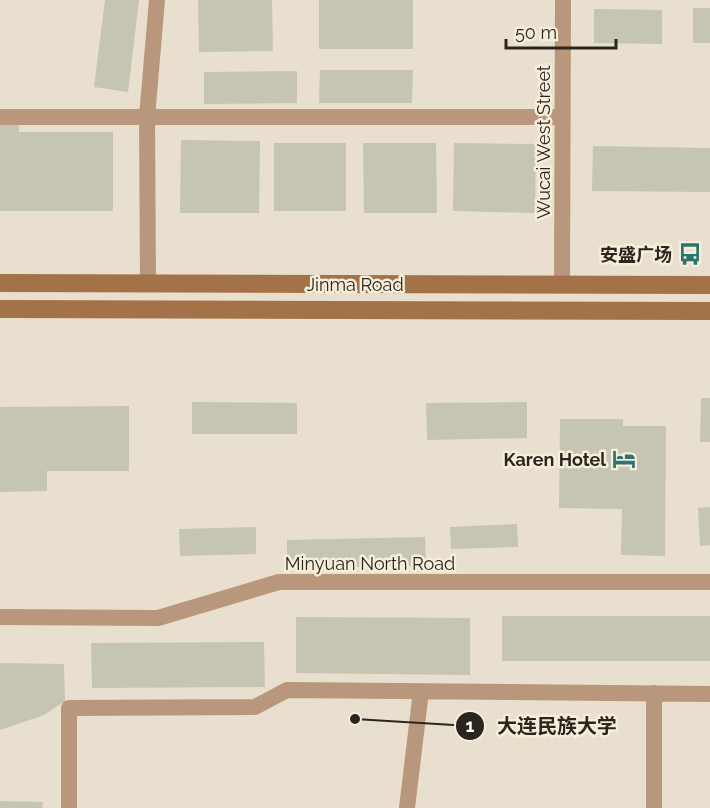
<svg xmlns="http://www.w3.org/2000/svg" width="710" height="808" font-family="Raleway,'Noto Sans SC',sans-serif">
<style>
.building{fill:#c6c4b2}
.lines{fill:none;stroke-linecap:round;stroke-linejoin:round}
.street{stroke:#b9977c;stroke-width:16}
.secondary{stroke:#a37248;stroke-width:18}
.labels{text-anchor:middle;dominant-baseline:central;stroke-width:5;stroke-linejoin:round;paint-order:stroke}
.street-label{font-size:18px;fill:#2a261f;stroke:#f7eddb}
.poi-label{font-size:18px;font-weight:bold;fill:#2a261f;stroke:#f7eddb;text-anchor:end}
.leader{fill:none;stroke:#2a261f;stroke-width:2}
.callout-dot{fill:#2a261f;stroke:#f7eddb;stroke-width:2}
.mark-label{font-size:18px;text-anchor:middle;font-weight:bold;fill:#fff}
.callout-label{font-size:20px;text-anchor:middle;font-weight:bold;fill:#2a261f;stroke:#f7eddb;stroke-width:5;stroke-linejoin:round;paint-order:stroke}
</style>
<rect width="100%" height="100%" fill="#e9dfce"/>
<path class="building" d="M105,0H139L128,92L94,87Z
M198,0H272L273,51L199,52Z
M319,0H413V49H319Z
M693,8H710V43H693Z
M594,9L662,10V44L594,43Z
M320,70H413L412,103H319Z
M297,71V103L204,104V72Z
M0,121H19V132H113V211H0Z
M181,140L260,141L259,213H180Z
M274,143H346V211H274Z
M363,143H436L437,213H364Z
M454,143L536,144L535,213L453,211Z
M593,146L710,148V192L592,191Z
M701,398H710V442H700Z
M192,402L297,403V434H192Z
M527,402V438L427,440L426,403Z
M129,406V471H47V491L0,492V407Z
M560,419H623V426H666L665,556L621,555L622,509L559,508Z
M710,507V545L700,546L698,508Z
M517,524L518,547L451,549L450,527Z
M256,527V554L180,556L179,529Z
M425,537L426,566L287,568V540Z
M502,616H710V661H502Z
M296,617L470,618V675L296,673Z
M264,642L265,687L92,688L91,643Z
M0,663L64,664L65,701L44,715L0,730Z
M0,801L43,802L42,808H0Z"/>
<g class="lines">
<path class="street" d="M0,117H562
M148,284L147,117L157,0
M562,285L563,0
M0,617L158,618L279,582H710
M654,693V808
M69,808V708L255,707L287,690L710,694
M407,808L421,691"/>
<path class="secondary" d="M0,283L710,285
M0,309L710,311"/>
</g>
<defs>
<g id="bus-bare" transform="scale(1.8)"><path d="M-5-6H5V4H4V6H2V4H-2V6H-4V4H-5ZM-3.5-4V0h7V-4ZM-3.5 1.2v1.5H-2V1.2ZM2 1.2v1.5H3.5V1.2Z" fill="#2b7570" stroke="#f7eddb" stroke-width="2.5" paint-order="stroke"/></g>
<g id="hotel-bare" transform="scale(1.8)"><path d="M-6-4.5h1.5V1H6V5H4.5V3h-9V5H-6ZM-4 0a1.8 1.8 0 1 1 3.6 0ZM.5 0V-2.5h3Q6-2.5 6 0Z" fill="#2b7570" stroke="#f7eddb" stroke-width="2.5" paint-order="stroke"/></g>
</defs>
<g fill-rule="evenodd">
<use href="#bus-bare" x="690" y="254"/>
<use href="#hotel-bare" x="624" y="459"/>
</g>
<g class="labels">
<g class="street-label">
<text transform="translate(543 142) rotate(-90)">Wucai West Street</text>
<text x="355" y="284">Jinma Road</text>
<text x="370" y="563">Minyuan North Road</text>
</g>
<g class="poi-label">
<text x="672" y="254">安盛广场</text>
<text x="606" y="459">Karen Hotel</text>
</g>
</g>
<path class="leader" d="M355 719L470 726"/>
<g class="callout-dot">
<circle cx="355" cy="719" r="6"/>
<circle cx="470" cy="726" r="15"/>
</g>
<g class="mark-label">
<text x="470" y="732">1</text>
</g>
<g class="callout-label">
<text x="557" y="733">大连民族大学</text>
</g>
<path d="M506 39v9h110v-9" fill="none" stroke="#2a261f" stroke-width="3"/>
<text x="515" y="39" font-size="18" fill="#2a261f" stroke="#f7eddb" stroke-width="4.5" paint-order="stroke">50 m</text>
</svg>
